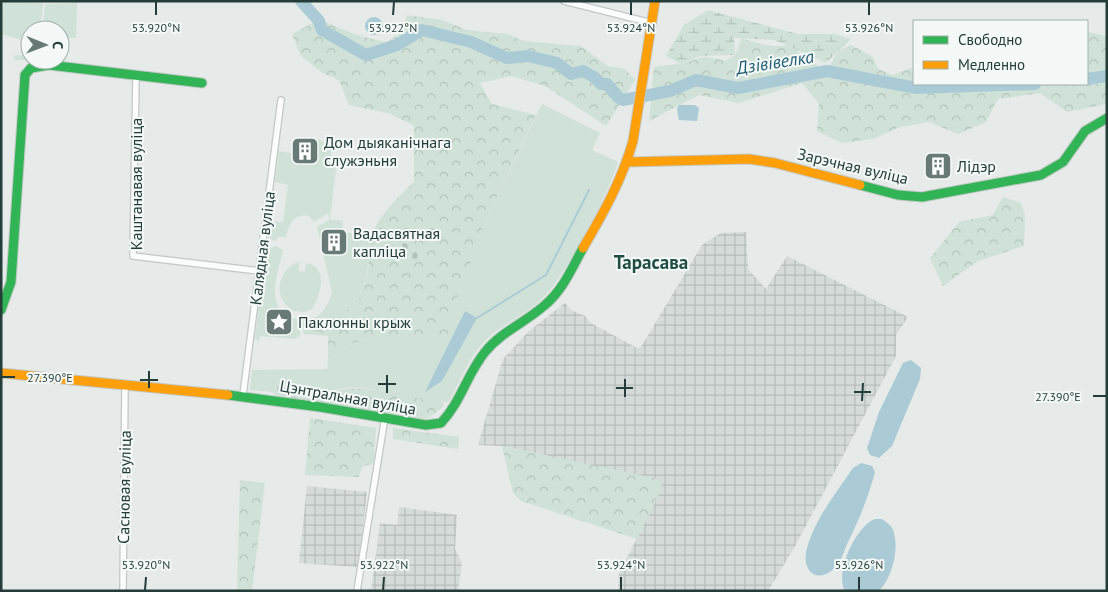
<svg xmlns="http://www.w3.org/2000/svg" width="1108" height="592" font-family="'PT Sans',sans-serif">
<style>
.industrial{fill:url(#industrial-grid)}
.green{fill:#d0e2d7}
.forest{fill:url(#forest-crowns)}
.wetland{fill:url(#wetland-marsh)}
.cemetery{fill:url(#cemetery-stones)}
.water{fill:#aacbd5}
.lines{fill:none;stroke-linecap:round;stroke-linejoin:round}
.stream{stroke:#aacbd5;stroke-width:2}
.river{stroke:#aacbd5;stroke-width:12}
.street-casing{stroke:#c3c7c5;stroke-width:8}
.fast-casing{stroke:#c2c8c6;stroke-width:11}
.slow-casing{stroke:#c2c8c6;stroke-width:11}
.street{stroke:#fbfcfc;stroke-width:5.5}
.fast{stroke:#30b455;stroke-width:9}
.slow{stroke:#ff9f0a;stroke-width:9}
.ticks{fill:none;stroke:#243d38;stroke-width:2}
.labels{text-anchor:middle;dominant-baseline:central;stroke-width:4;stroke-linejoin:round;paint-order:stroke}
.poi-label{font-size:16px;fill:#243d38;stroke:#f4f9f7;text-anchor:start}
.street-label{font-size:16px;fill:#243d38;stroke:#f4f9f7}
.water-label{font-size:18px;font-style:italic;fill:#225f75;stroke:#f4f9f7}
.quarter-label{font-size:19px;font-weight:bold;fill:#214d47;stroke:#f4f9f7}
.ticks-label{font-size:12px;text-anchor:middle;fill:#243d38;stroke:#f4f9f7;stroke-width:4;stroke-linejoin:round;paint-order:stroke}
</style>
<defs>
<pattern id="industrial-grid" width="8" height="8" patternUnits="userSpaceOnUse" patternTransform="scale(1.25)"><rect width="8" height="8" fill="#d4dbd8"/><path d="M0 4h8M4 0v8" fill="none" stroke="#b6bdba"/></pattern>
<pattern id="forest-crowns" width="20" height="18" patternUnits="userSpaceOnUse" patternTransform="scale(1.25)"><rect width="20" height="18" fill="#d0e2d7"/><path d="M2 6a3 3 0 1 1 6 0M12 15a3 3 0 1 1 6 0" fill="none" stroke="#b2c3b9"/></pattern>
<pattern id="wetland-marsh" width="20" height="14" patternUnits="userSpaceOnUse" patternTransform="scale(1.25)"><rect width="20" height="14" fill="#d0e2d7"/><path d="M1 5h8M5 5V1M11 12h8M15 12V8" fill="none" stroke="#b2c3b9"/></pattern>
<pattern id="cemetery-stones" width="16" height="16" patternUnits="userSpaceOnUse" patternTransform="scale(1.25)"><rect width="16" height="16" fill="#d0e2d7"/><path d="M2 7V4a2 2 0 0 1 4 0v3zM10 15v-3a2 2 0 0 1 4 0v3z" fill="#b2c3b9"/></pattern>
</defs>
<rect width="100%" height="100%" fill="#e6eae8"/>
<path class="industrial" d="M746,232L748,269L766,289L787,256L908,317L896,335V356L794,548L768,591H618L619,574L661,490L658,480L502,446L478,445L503,359L529,331L565,303L571,310L585,316L591,323L637,348L641,347L702,245L721,233Z
M307,486L367,492L358,567L299,563Z
M399,507L457,515L455,549L462,563L458,591H371L380,523L397,525Z"/>
<path class="green" d="M3,1L43,3L40,30H30V60H14L15,55L28,56L29,42L1,34Z
M77,3L76,38H60V30H43L45,4Z
M542,104L600,133L592,150L618,162C607,197 569,269 545,296C529,313 507,322 489,337C471,353 460,381 449,402C440,401 430,402 421,400C389,395 355,378 324,395L311,392L309,387L281,384L272,392L250,390L252,370L327,369L328,361L353,343L372,339L450,313L462,288L483,226Z
M315,139L332,144L331,159L337,160L330,219L343,221L342,232L358,234L369,242C368,265 370,300 346,312C335,317 320,319 308,322L318,335L304,334L301,320C319,322 328,307 332,292L317,227L330,219L327,214L314,222L309,216C293,213 289,225 286,237H278L275,242L265,234L266,225L270,221L283,222L288,185L275,182L279,151L295,154L299,159L314,160Z
M276,246L283,250C277,277 262,312 300,320V336L294,339L260,336L259,341L255,339L265,250Z
M299,262V271L305,272L306,263C329,266 321,295 312,309L304,312L293,311C289,308 285,304 282,299C275,285 285,265 299,262Z"/>
<path class="forest" d="M407,15L442,20L467,30L508,34L523,41L581,46L608,66L625,69L635,80L606,126L545,86L511,76L480,83L492,104L536,115L483,226L462,288L450,313L449,337L372,339L353,343L328,361V336L318,335L308,322C345,312 362,314 368,271C369,262 367,253 369,244C372,223 398,196 414,182V126L391,114L349,105L339,80L324,74L301,56L292,34L320,19C342,30 362,38 387,42L401,33Z
M1087,32L1107,36V104L1067,112L1040,93L998,99L986,122L958,134L929,122L900,127L873,139L842,143L817,131L819,104L802,83L739,103L699,95L649,121L654,67C663,65 673,65 682,63C706,58 699,54 726,61L735,55L742,38C756,44 779,49 794,44L799,53L827,71L838,51L851,45L873,57L878,69L892,75L914,67V84H1087Z
M1003,197L1021,203L1025,215L1024,246L978,261L943,286L930,258L959,222L993,215Z
M281,384L309,387L311,392L324,395C356,378 408,399 444,402L443,407L426,420L414,419L280,398L272,392Z
M310,418L376,428L374,463L362,467L359,477L305,475Z
M393,428L459,437L458,449L393,439Z
M502,446L650,477L658,480L662,485L661,490L637,539L521,501L513,493Z
M240,480L265,483L252,591H237Z"/>
<path class="wetland" d="M708,10L798,34H835L851,39L826,63L775,40L734,38L735,55L700,56L681,64L666,56L684,25Z"/>
<path class="cemetery" d="M390,239L420,248L416,262L386,254Z"/>
<path class="water" d="M365 26a9 9 0 1 1 18 0a9 9 0 1 1-18 0Z
M679,105H695L699,108L697,121L679,120L677,109Z
M465,311L477,318L442,381L425,392Z
M911,360L921,368L920,379L892,446L879,458L870,455L867,448L879,412L903,363Z
M861,463L872,466L875,472C868,498 859,520 847,544C844,551 842,559 837,565C820,586 800,573 807,548C815,519 836,493 853,468Z
M875,519H882C886,522 891,525 893,530C900,548 892,578 879,591H845C834,573 856,526 875,519Z"/>
<g class="lines">
<path class="stream" d="M477,318L546,275L589,190"/>
<path class="river" d="M301,1L319,21L322,30L366,55L397,45L422,30L471,42L507,58L528,56L557,63L571,74L583,71L594,77L601,84H607L619,98L623,100L670,91L696,80L738,88L827,71L916,88L1035,84
M1087,79L1107,76"/>
<g class="street-casing">
<path id="street" d="M564,1L652,23
M136,77L133,256L259,271
M243,395L281,100
M123,591L125,384
M357,591L385,417"/>
</g>
<g class="fast-casing">
<path id="fast" d="M860,185L898,195L922,197L1041,175L1063,162L1085,131L1107,118
M1,310L11,282L25,75L31,68L49,65L202,83
M228,395L320,407L426,425L441,423C461,402 467,374 485,352C501,332 526,322 545,305C563,290 572,268 583,248"/>
</g>
<g class="slow-casing">
<path id="slow" d="M628,162L749,159L775,163L860,185
M583,248C603,214 622,180 633,141L655,1
M1,373L228,395"/>
</g>
<use href="#street" class="street"/>
<use href="#fast" class="fast"/>
<use href="#slow" class="slow"/>
</g>
<path class="ticks" d="M156,15V2M393,15L394,2M631,15V2M869,15V2M2,377H15M140,380H158M378,384H396M149,388V371M616,388H633M854,392H871M387,393V375M1093,396H1106M625,397V379M862,401L863,383M145,590L146,577M383,590L384,577M621,590V577M859,590V577"/>
<defs>
<g id="building-square" transform="scale(1.4375)"><rect x="-9" y="-9" width="18" height="18" rx="4" fill="#687a76" stroke="#f4f9f7"/><path d="M-4-6H4V6H1V3H-1V6H-4ZM-2.5-4.3h1.7v1.8h-1.7ZM.8-4.3h1.7v1.8H.8ZM-2.5-1h1.7V.8h-1.7ZM.8-1h1.7V.8H.8Z" fill="#fff"/></g>
<g id="sight-square" transform="scale(1.4375)"><rect x="-9" y="-9" width="18" height="18" rx="4" fill="#687a76" stroke="#f4f9f7"/><path d="M0-6L1.8-2.2L6-1.7L2.9 1.2L3.7 5.4L0 3.3L-3.7 5.4L-2.9 1.2L-6-1.7L-1.8-2.2Z" fill="#fff"/></g>
</defs>
<g fill-rule="evenodd">
<use href="#building-square" x="305" y="151"/>
<use href="#building-square" x="938" y="166"/>
<use href="#building-square" x="334" y="242"/>
<use href="#sight-square" x="279" y="322"/>
</g>
<g class="labels">
<g class="poi-label">
<text x="324" y="142">Дом дыяканічнага<tspan x="324" dy="18">служэньня</tspan></text>
<text x="957" y="166">Лідэр</text>
<text x="353" y="233">Вадасвятная<tspan x="353" dy="18">капліца</tspan></text>
<text x="298" y="322">Паклонны крыж</text>
</g>
<g class="street-label">
<text transform="translate(853 166) rotate(13)">Зарэчная вуліца</text>
<text transform="translate(136 184) rotate(-90)">Каштанавая вуліца</text>
<text transform="translate(262 248) rotate(-83)">Калядная вуліца</text>
<text transform="translate(348 397) rotate(10)">Цэнтральная вуліца</text>
<text transform="translate(124 487) rotate(-89)">Сасновая вуліца</text>
</g>
<g class="water-label">
<text transform="translate(775 62) rotate(-9)">Дзівівелка</text>
</g>
<g class="quarter-label">
<text x="651" y="262">Тарасава</text>
</g>
</g>
<g class="ticks-label">
<text x="156" y="32">53.920°N</text>
<text x="393" y="32">53.922°N</text>
<text x="631" y="32">53.924°N</text>
<text x="869" y="32">53.926°N</text>
<text x="50" y="382">27.390°E</text>
<text x="1058" y="401">27.390°E</text>
<text x="146" y="569">53.920°N</text>
<text x="384" y="569">53.922°N</text>
<text x="621" y="569">53.924°N</text>
<text x="859" y="569">53.926°N</text>
</g>
<rect width="1108" height="592" fill="none" stroke="#243d38" stroke-width="5"/>
<rect x="913" y="20" width="175" height="65" fill="#f4f9f7" stroke="#a1aeab"/>
<rect x="923" y="36" width="25" height="8" fill="#30b455" stroke="#a1aeab"/>
<text x="958" y="45" font-size="15" fill="#243d38">Свободно</text>
<rect x="923" y="61" width="25" height="8" fill="#ff9f0a" stroke="#a1aeab"/>
<text x="958" y="70" font-size="15" fill="#243d38">Медленно</text>
<g transform="translate(45 45) rotate(91)"><circle r="24" fill="#f4f9f7" stroke="#a1aeab"/>
<path d="M0-4L9 19L0 12L-9 19Z" fill="#687a76"/>
<text y="-8" font-size="14" font-weight="bold" text-anchor="middle" fill="#243d38">С</text>
</g>
</svg>
